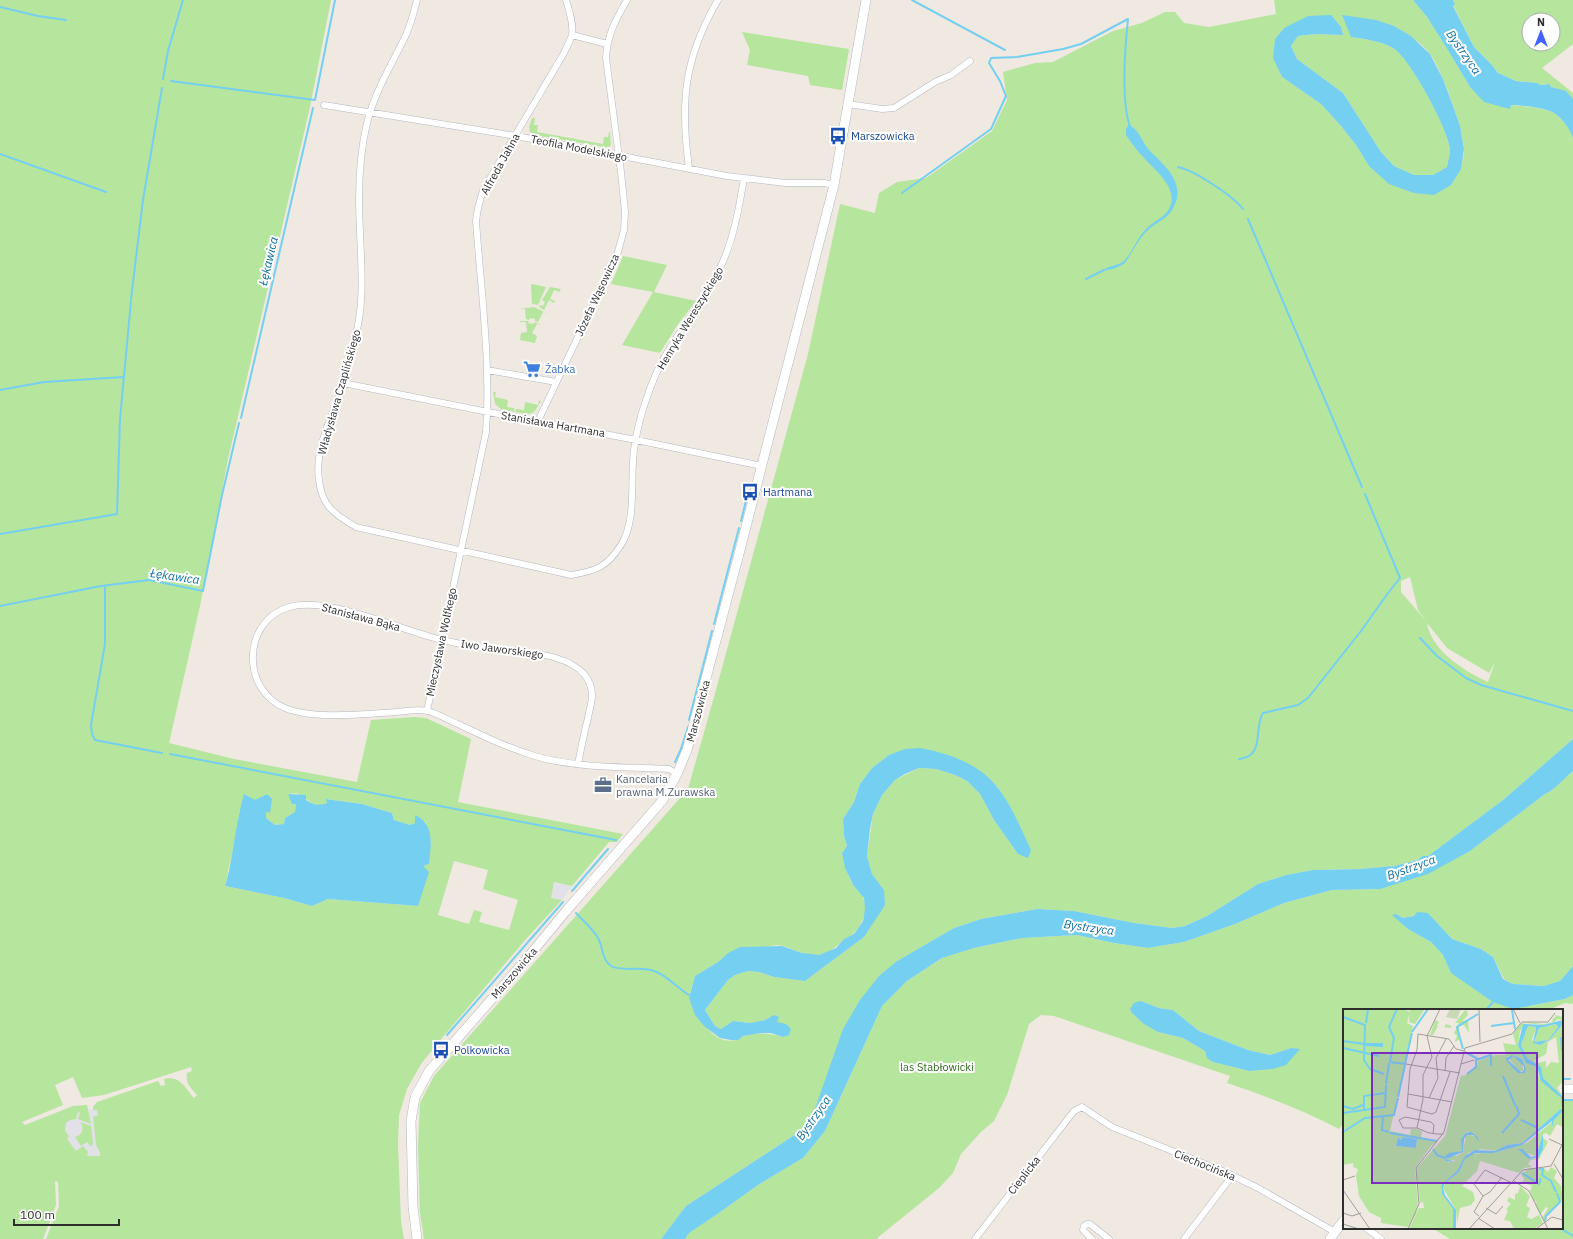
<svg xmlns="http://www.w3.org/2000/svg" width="1573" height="1239" font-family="'IBM Plex Sans',sans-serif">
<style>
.industrial{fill:#e3e1e8}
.green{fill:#b6e59e;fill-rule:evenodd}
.water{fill:#75cff0}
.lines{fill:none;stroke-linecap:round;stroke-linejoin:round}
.stream{stroke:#75cff0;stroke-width:2}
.street-casing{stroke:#b4b7c1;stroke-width:7}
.secondary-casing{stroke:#b4b7c1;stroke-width:10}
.street{stroke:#fff;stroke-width:6}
.secondary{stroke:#fff;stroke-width:9}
.labels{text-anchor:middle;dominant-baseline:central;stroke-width:4;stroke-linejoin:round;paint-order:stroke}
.transit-label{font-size:11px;fill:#164399;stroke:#fff;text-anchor:start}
.street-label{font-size:11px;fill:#2e2e2e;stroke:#fff}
.shop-label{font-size:11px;fill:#366cbe;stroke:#fff;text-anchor:start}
.service-label{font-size:11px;fill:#4e5e75;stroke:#fff;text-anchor:start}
.park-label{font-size:11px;fill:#2c6e1b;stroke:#fff}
.water-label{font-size:12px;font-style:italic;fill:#0d6fa3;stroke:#fff}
.inset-river{fill:none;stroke:#75cff0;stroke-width:2}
.inset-road{fill:none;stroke:#a29e99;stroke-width:1}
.view{fill:#7b2cbf;fill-opacity:0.15;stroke:#7b2cbf;stroke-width:2}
.inset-edge{fill:none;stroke:#2e2e2e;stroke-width:2}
</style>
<rect width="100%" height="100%" fill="#efe9e1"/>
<path class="industrial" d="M554,882L572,886L562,900L550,898Z
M79,1109H102L116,1162L58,1155L28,1125Z"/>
<path class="green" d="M0,0H331L310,107L228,459L200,606L169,743L234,759L357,782L371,720L415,717L426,718L471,739L458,802L623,834L617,842H609L572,886L554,882L551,898L562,900L526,939L442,1038L421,1064L407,1089L399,1115L398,1144L401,1221L404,1239H46L59,1206L58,1182L55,1181L56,1205L43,1239H0ZM267,794L270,813L266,812V818L275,825L284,824L285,818L295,812L296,804L288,794C291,794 295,793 298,794C310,799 312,810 327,803V799L362,804L392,813L394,820L410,825L415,823V815L426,823L431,841L424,867L425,869L418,906L328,899L312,906L284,898L225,886C227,881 227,877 228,871C233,851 237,831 240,810ZM454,861L488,870L483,889L518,900L509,930L479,922L482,912L474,910L469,924L438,915ZM191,1067L192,1071L187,1073C185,1083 191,1088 197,1095L194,1098C185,1088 180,1075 164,1079L165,1085L161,1086L158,1081L97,1102L93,1107V1110H97L98,1115L93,1117L96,1145L100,1152V1156H87L88,1152L83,1146L76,1151L67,1139L69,1136L65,1131L66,1123L70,1120L76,1119L78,1112L80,1113L78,1119L91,1124L87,1105L73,1106L25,1125L22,1122L63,1105L55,1085L73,1077L82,1098L104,1095Z
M1274,0H1413L1427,17L1446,47L1470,87L1510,108L1511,105C1521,106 1545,108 1554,113C1562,118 1570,129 1573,138V739L1503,800L1428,856H1422L1418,860L1394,866L1360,869L1313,870L1286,875L1258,884L1207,916L1185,926L1172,928L1134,923L1074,911L1037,909L981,919L954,928L897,961L818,1104L811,1120L793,1136L686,1206L661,1239H424L420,1213L418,1147L420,1103L434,1076L688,789L714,697L808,354L840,204L875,213L879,193L897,182L926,178L992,131L1007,100L1003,72L1035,63L1053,62L1113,31L1142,23L1165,12H1175L1184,23L1209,27L1276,14ZM1394,26C1407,34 1421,42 1430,54C1442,70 1463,128 1464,149C1464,163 1458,174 1451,185L1369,166L1356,145L1341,126L1321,104L1282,77L1274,58L1275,39L1284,28L1341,27L1342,35L1316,34L1298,36L1291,46L1297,59L1343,93L1381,152L1394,166L1414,175H1433L1447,167C1448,161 1450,154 1450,149C1448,129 1411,58 1393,48C1380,41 1365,39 1351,37ZM1410,577L1418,610L1426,621L1401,592V581ZM1427,623L1447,648L1489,673L1495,662L1488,682C1464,671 1431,650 1427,623ZM889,755L997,786L1017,821L1018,854L994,820L980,794L967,781L955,775L936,769L919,768L895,780L882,795L873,814L867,856L872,874L884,890L864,937L805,981L774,977L759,972L748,971L735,975L728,980L705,1010L715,1026L721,1029L733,1021L750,1023L765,1020L770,1017L777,1022L783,1037C770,1033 757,1032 744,1036C740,1036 739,1039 736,1040C711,1046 698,1014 689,997L695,976L718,962L728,953L777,945C791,946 803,957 818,955C829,954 836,946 844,940C847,937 852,936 854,933C862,924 868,912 864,900C863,894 856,890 853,885C847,876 845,864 842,853L847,846L844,836L843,819L854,802L860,784L872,768Z
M1453,0H1573V44L1542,68L1573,93V99C1564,89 1556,90 1545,84L1541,85L1537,83L1516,81L1498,73L1491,64L1474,47L1453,5L1455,4ZM1529,20H1553V44H1529Z
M742,32L849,49L842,90L810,85L808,76L747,65L750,50Z
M532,118H535L534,125H538L537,132L603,144L604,137H608L609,132H610L611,145L609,147H604L535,135L530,132L529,127Z
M623,256L667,265L654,292L696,301L676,327L660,353L622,345L653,292L611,284Z
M532,284L546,287L538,305L532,304L531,285Z
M550,287L561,289L559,292L554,290L550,299L555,301L554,303L549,300L544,310L539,307L540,305L543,306L545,302L542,300Z
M534,307L548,314L543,312L538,322L535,321V319L530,318L529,320L526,319L525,309H519Z
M520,321H529L528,323L534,324V322L542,325L537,324L532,333L537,336L535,343L520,340L521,333L527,332L526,322H520Z
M493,392H496L495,397L508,400L507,407L514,408V412L501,409L495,404Z
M539,400L541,401L534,412L529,414L515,412L516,409L524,410L525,402L538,405Z
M1573,771V966L1560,981L1544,986L1513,984L1504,979L1493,957L1481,949L1452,939L1428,913L1403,918L1396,914L1408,929L1431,942L1443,955L1451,973L1530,1006L1565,999L1573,995V1004L1565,1003L1548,1010H1344V1122L1339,1129C1303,1110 1266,1096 1227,1083L1230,1076L1054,1016L1041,1015L1029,1024L1007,1095L994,1121L981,1132L961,1154L953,1173L939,1188L876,1239H685L688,1233L716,1215L758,1185L803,1158L825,1131L882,1006L907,981L944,957L974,948L1022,938L1077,935L1114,943L1148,948L1184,942L1235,924L1284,903L1332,890L1380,889L1470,851L1545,794C1556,789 1563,779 1573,771ZM1141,1001L1159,1008L1173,1010L1199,1031L1248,1050L1270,1055L1291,1048L1299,1050L1249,1071L1213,1062L1207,1057L1205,1051L1183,1038L1158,1032Z
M1562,1099H1573V1239H1450L1432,1228H1562Z
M80,1122L91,1126L93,1143L91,1147L87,1142L81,1146L75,1137C82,1135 85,1129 80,1122Z"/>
<path class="water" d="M1413,0H1453L1455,4L1453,6L1474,47L1491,64L1498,73L1516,81L1537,83L1541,85L1549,84L1551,87L1566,91L1573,99V138C1570,129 1562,118 1554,113C1546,108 1521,105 1511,105L1510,109L1484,102L1470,87L1446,47L1427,17Z
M1331,15L1341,27L1343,35L1316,34L1298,36L1291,46L1297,59L1343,93L1381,152L1394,166L1414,175H1433L1447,167C1448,161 1450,154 1450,149C1448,129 1410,58 1393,48C1380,41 1365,39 1351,37L1342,15L1376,20L1394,26L1411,36L1430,54L1443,79L1452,103L1460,126L1464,149L1461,169L1451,185L1434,195L1414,193L1389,184L1369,166L1356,145L1341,126L1321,104L1282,77L1273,58L1275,39L1284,28L1308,16Z
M1129,124V126C1138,127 1143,144 1150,151C1168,169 1189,186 1170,213C1164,220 1154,224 1148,230C1139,238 1132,253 1125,263C1119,267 1110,271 1103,270C1109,265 1119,266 1125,260C1133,251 1137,238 1146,229C1152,222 1164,218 1169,209C1180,190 1156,171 1145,159C1138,152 1132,144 1126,135V129Z
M1573,739V771C1563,779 1556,789 1545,794L1470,851L1428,874L1380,889L1332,890L1284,903L1235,924L1184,942L1148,948L1114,943L1077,935L1022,938L974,948L942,958L907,981L882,1006L825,1131L803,1158L758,1185L716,1215L689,1233L685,1239H661L686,1206L793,1136L811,1120L843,1029L860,1000L879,976L897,961L954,928L981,919L1037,909L1074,911L1134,923L1172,928L1185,926L1207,916L1258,884L1286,875L1313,870L1360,869L1394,866L1418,860L1422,856H1428L1503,800Z
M920,748C948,753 980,764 998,788C1012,806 1021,829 1031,850L1028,858L1018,854L994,820L980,794L967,781L955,775L936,769L919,768L905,774L895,780L882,795L873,814L870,829L867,856L872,874L884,890L885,905L864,937L805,981L774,977L759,972L748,971L735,975L728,980L705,1010L715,1026L721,1029L733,1021L750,1023L765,1020L774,1015L779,1017L777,1022L786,1024L791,1029L789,1035L783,1037L771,1033H761L743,1036L738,1040H731L720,1038L704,1026L695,1015L689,998L695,976L718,962L728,953L740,947L782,946L802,953L819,955L836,948L844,939L854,934L863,921L865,909L864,898L853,885L845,868L842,853L847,846L844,836L843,819L854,802L860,784L872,768L889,755L905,749Z
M244,794L255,800L267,794L272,799L270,813L266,812V818L275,825L284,824L285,818L295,812L296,804H292L288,794L306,795V800C313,805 319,806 327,803L326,799L362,804L392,813L394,820L410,825L415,823V815C435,824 431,845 429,864L425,865L424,867L429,872L418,906L328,899L312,906L284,898L225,886C227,881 227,877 229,871C234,846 237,819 244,794Z
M1417,912L1428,913L1452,939L1481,949L1493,957L1503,979L1513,984L1544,986L1560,981L1573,966V995L1565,999L1513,1009L1493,1002L1451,973L1443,955L1431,942L1408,929L1392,915L1396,914L1403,918L1414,916Z
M1141,1001L1159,1008L1173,1010L1199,1031L1248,1050L1270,1055L1291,1048L1300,1049L1286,1065L1273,1069L1249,1071L1213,1062L1207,1058L1205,1051L1183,1038L1158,1032L1144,1024L1132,1013L1130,1009L1134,1003Z"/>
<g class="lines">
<path class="stream" d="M912,0L1005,50
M0,7L38,16L66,20
M163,79L168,51L183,0
M171,81L315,100L335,0
M0,154L106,192
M1178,167C1194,170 1233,196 1243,209
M902,193L991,129L1006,96L1000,81L989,63L991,58L1017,57L1063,49L1081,44L1128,19C1125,48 1120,103 1131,129
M1248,219L1362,487
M1086,279L1104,270
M131,299L143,200L162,88
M0,390L44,382L124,377
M241,418L313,108
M741,521L746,501
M0,534L117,514L120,419L131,301
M105,587V644L91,725L92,734L95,740L162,753
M0,606L101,586L149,580L203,591L222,495L239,423
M714,624L739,528
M1420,638L1437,656L1466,678L1481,685L1573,711
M689,720L712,631
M170,754L616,840
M1239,759C1242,758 1246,758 1249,756C1262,748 1255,725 1263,713L1298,705L1308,698L1361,631L1388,593L1400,578L1365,494
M675,762L681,749L688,727
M572,891L608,849
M576,913C583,921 593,929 598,938C603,947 602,960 611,966C620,972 642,966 654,971C667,975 677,988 689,995
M1486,1010L1493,1002
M447,1035L563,902
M1562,1079H1570
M1562,1100H1573
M1560,1228L1573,1236"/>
<g class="street-casing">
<path id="street" d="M417,0C414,11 411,24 406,35C392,64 375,91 367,123C359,156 358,197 360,231C361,263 364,294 358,325C354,344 349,365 343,384C334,413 314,448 319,480C322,506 334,514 356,527L571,575C596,571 607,567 621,545C637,520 630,480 634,450C636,435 640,418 645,403C651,384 659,365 670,348C686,320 708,296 721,266C734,238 739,208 744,178
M572,35L607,44
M848,104L882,109L894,108L935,82L951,75L970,61
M324,105L516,136L727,176L786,183H824L834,185
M689,168C680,102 684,58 718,0
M487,370L556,382
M343,383L488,412L636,440L762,466
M538,421L617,255L624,230L625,212L621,172L606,58C607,35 616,19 627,0
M427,711L486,432C491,364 481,290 476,221L478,208L483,190L564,53C566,48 570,41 572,35C574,24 569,10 566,0
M578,764C581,749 584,733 588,718C589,711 592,703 592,695C592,688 589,680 584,674C577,666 566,661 556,658C541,653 526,653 511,651C488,649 464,645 442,640C400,630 329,596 289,607C242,621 241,690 285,708C314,720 364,714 396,712C406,711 418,709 428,711C438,714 448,720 458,724C483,736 508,748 535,756C574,768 627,767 669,769L677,774
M1366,1228L1381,1239
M975,1239L1074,1111L1082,1107L1112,1127L1225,1172L1258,1188L1335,1232
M1092,1239L1083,1230L1084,1226L1087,1224H1090L1109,1239
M1184,1239L1232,1176"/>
</g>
<g class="secondary-casing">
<path id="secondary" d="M1562,1089H1573
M417,1239L413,1207L411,1121L415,1097L429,1071L524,962L566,911L662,801L677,774L687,750L740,550L834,185L866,0
M1330,1239L1344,1220"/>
</g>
<use href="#street" class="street"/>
<use href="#secondary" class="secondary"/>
</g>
<defs>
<g id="bus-bare" transform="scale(1.38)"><path d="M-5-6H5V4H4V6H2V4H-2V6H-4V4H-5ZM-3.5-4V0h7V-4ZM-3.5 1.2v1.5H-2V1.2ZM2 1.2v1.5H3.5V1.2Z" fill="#1a4fb4" stroke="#fff" stroke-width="2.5" paint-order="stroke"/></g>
<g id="supermarket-bare" transform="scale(1.38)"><path d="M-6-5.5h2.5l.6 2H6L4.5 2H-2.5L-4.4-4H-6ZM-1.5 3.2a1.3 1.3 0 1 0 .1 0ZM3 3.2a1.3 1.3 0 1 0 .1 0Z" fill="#3f7fe0" stroke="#fff" stroke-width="2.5" paint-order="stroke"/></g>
<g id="office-bare" transform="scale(1.38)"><path d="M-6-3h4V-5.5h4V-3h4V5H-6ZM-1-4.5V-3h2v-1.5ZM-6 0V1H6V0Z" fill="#5c6f8a" stroke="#fff" stroke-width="2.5" paint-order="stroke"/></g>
</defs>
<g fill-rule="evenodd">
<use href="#bus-bare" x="838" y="136"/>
<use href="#supermarket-bare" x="532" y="369"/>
<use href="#bus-bare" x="750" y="492"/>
<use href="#office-bare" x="603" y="785"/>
<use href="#bus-bare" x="441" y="1050"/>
</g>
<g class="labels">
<g class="transit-label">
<text x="851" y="136">Marszowicka</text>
<text x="763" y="492">Hartmana</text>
<text x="454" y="1050">Polkowicka</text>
</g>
<g class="street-label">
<text transform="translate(579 148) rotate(11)">Teofila Modelskiego</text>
<text transform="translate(500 164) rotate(-61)">Alfreda Jahna</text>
<text transform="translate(597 295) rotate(-65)">Józefa Wąsowicza</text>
<text transform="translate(690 318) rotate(-59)">Henryka Wereszyckiego</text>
<text transform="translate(339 392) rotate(-74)">Władysława Czaplińskiego</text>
<text transform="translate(553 424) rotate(10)">Stanisława Hartmana</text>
<text transform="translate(361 617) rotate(15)">Stanisława Bąka</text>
<text transform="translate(441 642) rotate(-78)">Mieczysława Wolfkego</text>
<text transform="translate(502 649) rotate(8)">Iwo Jaworskiego</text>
<text transform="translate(698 711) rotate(-75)">Marszowicka</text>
<text transform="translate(514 973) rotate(-49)">Marszowicka</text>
<text transform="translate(1205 1165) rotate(22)">Ciechocińska</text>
<text transform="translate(1024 1175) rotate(-52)">Cieplicka</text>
</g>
<g class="shop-label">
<text x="545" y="369">Żabka</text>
</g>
<g class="service-label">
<text x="616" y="779">Kancelaria<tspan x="616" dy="13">prawna M.Zurawska</tspan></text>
</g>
<g class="park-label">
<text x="937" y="1067">las Stabłowicki</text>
</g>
<g class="water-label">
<text transform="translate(1464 52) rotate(55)">Bystrzyca</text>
<text transform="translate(268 261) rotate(-77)">Łękawica</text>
<text transform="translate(175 576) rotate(8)">Łękawica</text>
<text transform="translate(1411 867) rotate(-20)">Bystrzyca</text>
<text transform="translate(1089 927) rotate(8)">Bystrzyca</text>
<text transform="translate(813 1118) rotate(-55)">Bystrzyca</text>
</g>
</g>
<g transform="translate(1343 1009)">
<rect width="220" height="220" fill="#efe9e1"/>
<path d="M0,0H60L67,3L64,14L70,17L47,122L67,126L68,120H74L79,122L78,129L95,132L88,137L72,159L75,195L73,205L65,218L38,214V209L26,203L16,187L13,167L15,160L10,158V154L0,156V123L3,121L0,119ZM55,128L58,131L61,128L74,130L73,139L53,137ZM67,0L81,1L72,15L66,13ZM124,1L125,6L119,12L125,11L126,24L121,16L116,17V31L111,33L114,27L111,24L116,14H112L121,2ZM212,6L220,8V11L214,10L213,12L200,16L182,14L177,22L175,36L184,54L194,58L196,68L218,89L220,95L217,101L179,134L164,136L154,142L138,140L125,144L114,162L98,176L99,185L110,200V220H66L76,199H81L80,193L77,194L73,160L102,127L118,66L121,67L133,58L135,52L152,46H163L160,34L173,36L170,25L177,15L185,13L201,15L209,13L210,9L213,8ZM171,46L179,50L183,60L182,64L173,62L164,53V47L170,48L165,49L176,62H181L177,51ZM124,123L134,127L123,126L120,143L114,147H106L104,152L111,151L112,153H105L102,147L120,141L119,129ZM92,11L96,13L94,17L101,18L103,15L109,17L107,19L95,17L90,26H87ZM213,15L215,18L205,31L191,33L196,19ZM220,15V72L214,79L220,87V88L199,69L195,56L184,49L178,36L185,17L193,18L189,31L195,36L205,32ZM213,28L216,54L208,53L203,59V52L195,54L191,52L203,45L205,33ZM220,102V118L214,115L207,127L203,124L200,125L193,147L177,142L188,150L193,149L198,146L200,129L205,133L196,150L188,151L185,155L189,158L181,159L176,164L137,152L134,162L119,177L130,183L132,191L128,196L117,199L114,214L113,201L100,179L102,174L116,163L122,150L128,145L154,143L184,134L210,112L209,118L211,111ZM208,158L214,162L211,169L218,177L220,190L203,207L202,212L199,209L205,199L203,198L197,206L192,195L194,192L191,193L187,182L189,177L179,173L181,170L178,165L187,159L202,160L205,163ZM177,177L187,187L183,197L187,199L184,208L188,210L196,206L200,214L191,220H171L167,212L161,211L165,202L163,200L168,195L164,192L166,188L172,191V185L175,184Z" fill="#b6e59e" fill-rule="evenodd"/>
<path d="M107,0H118L114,10L103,8Z" fill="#c8d9b8"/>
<path d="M220,11V15L206,31L197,36L190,34L193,18L185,17L178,36L184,49L198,58L200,69L218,86L220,88V102L211,111L209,118V112L179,136L150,144H132L122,150L116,163L102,174L100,179L102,186L113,201V220H110V200L99,185L98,176L114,162L122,147L132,141L152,142L164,136L179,134L219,99L218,89L198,72L194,58L183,54L175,36L180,15L200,16ZM213,15L215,18L205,31L191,33L196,19ZM169,46L170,48L165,51L178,63L181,62V58L170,46L179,50L183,60L182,64H175L164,53L163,49ZM128,123L134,127L137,134L131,126H124L121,130L120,143L103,150L112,153L103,152L102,147L106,144L119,142L118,130L123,124ZM200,125V140L196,148L186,150L175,140H179L188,148L193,147ZM55,128L58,131L60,128L74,130L73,139L53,137Z" fill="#75cff0" fill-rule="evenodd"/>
<path class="inset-river" d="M169,1L172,20M0,8L22,16M23,14L25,0M22,15L21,51L27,60L41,65M148,17L171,14M69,23L85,0M218,28L219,42M0,32L21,35M22,35H40M23,36L40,37M0,39L36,47M120,40L114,18L135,5M122,43L135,50M47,53L51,29L46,18L54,0M47,53L62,55L69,24M124,65L133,58V51L148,46V57M160,67L172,96M43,75L46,54M55,88L62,56M0,97L10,100L20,96M21,101V87L42,84M0,104L42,98L43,76M40,107L39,121L46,123M178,111L195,119M0,123L22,109L51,106L55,89M47,124L94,132M159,124L176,105L173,96M90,140L94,146L102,149M196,160H200L199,166L208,172L213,183M179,164L196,175L198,169M202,212L203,207L217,193L214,184"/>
<path class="inset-road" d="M136,0L137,33M170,0L177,14M75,25L74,41L67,60L64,98L89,105L93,103L107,63M75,25L106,30L113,40L121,42M84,27L97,0M63,55L117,64M118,55L131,51M102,62L103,49L111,37M65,85L109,93M86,89L95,69L93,49L103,30M74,119L80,90V66L89,48L84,27M90,125L91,116L88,113L62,108L56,111L60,119H74L86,124H88L93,125H100V126M206,130L219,136M211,155L220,170M0,171L12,167M171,172L186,182L205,220M0,181L27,220M140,187L147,183L159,168M143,199L153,205L160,197M0,204L9,207L18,204M136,207L131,203L140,187L131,175L142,161L169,174M135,209L152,220M0,215L16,220M65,220L76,195L73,159L101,123L122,39L169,25L179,13H205L212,4M126,220L180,161L208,157L220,134M193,220L209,208L220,211"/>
<path class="view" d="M29,44H194V174H29Z"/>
<rect width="220" height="220" class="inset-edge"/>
</g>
<g transform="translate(1541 32)"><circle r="19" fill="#ffffff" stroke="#ababab"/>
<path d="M0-3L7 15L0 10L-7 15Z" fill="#4264fb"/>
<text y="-6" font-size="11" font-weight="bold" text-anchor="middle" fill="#2e2e2e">N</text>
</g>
<path d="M14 1219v6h105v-6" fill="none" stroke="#2e2e2e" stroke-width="2"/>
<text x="20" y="1219" font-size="12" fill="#2e2e2e" stroke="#ffffff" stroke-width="3" paint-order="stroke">100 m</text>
</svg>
